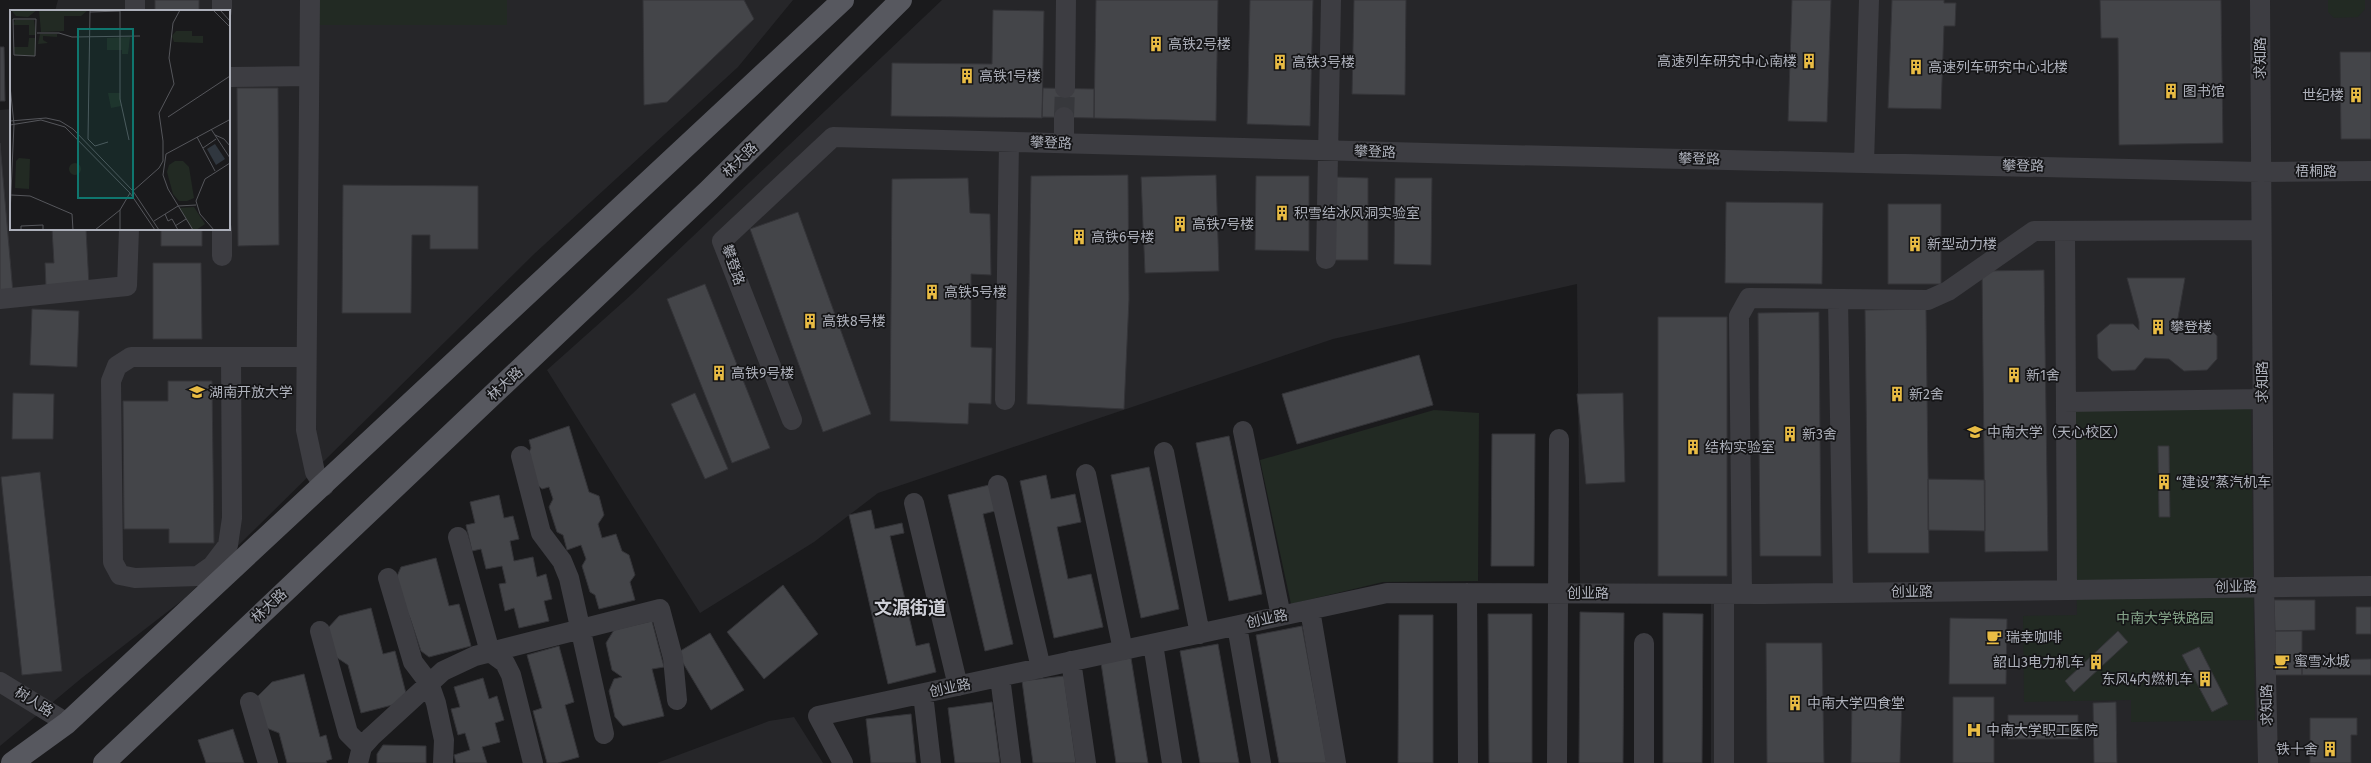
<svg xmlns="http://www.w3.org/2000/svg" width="2371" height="763" font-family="'Fira Sans','Noto Sans SC',sans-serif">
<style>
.built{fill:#262629}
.green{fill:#222a23}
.building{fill:#444549;stroke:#343438}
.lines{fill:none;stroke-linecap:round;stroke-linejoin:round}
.minor-tunnel{stroke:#37383c;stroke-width:20;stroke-dasharray:20 10;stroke-linecap:butt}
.minor{stroke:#3d3d42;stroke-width:20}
.major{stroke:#57585f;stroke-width:22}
.labels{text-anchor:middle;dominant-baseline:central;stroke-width:3.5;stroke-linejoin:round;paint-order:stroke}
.poi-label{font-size:14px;fill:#adb0ba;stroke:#151517;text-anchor:start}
.street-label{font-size:14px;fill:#adb0ba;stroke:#151517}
.park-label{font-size:14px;fill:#85a489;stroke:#151517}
.district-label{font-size:18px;font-weight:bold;fill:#cecfd7;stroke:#151517}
.inset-road{fill:none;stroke:#55565b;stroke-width:1}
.view{fill:#0f766e;fill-opacity:0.15;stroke:#0f766e;stroke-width:2}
.inset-edge{fill:none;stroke:#adb0ba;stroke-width:2}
</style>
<rect width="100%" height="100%" fill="#1a1a1c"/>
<path class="built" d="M58,0H793L738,67L533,255L184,599L83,677L0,746V110L11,109V229H229V11H55Z
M942,0H2371V763H1711V594L1580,593L1577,284L1333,339L878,493L814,542L700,613L547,370L631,295Z
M794,717L823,763H657L769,721Z"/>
<path class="green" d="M319,0H507V25H319Z
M2328,0H2365V9L2358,17L2334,18L2328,12Z
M2251,401L2255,720L2131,722V700L2024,702L2023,616L2077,615L2074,403Z
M1434,410L1479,413L1478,581L1383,582L1291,604L1260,460Z"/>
<path class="building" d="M155,0H199V11H155Z
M643,0H744L754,19L667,102L644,105Z
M1096,0H1218L1216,121L1094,118Z
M1250,0H1313L1310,126L1247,124Z
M1354,0H1406L1405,95L1352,94Z
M1792,0H1831L1827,122L1788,121Z
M1892,0H1944V3H1956L1955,26H1944L1941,109L1888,108Z
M2100,0H2221L2223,143L2119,145L2118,38H2101Z
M993,10L1044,11L1042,118L891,116L892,63L992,64Z
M0,47H4L5,101H0Z
M2340,52H2371V139H2341Z
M237,88H278L279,245L238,246Z
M1043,88L1094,89V118L1042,117Z
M0,143L13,293L0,294Z
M1128,175L1129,299L1124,409L1027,404L1031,176Z
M1216,175L1219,271L1145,273L1141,177Z
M1256,176H1309V251L1255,250Z
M1335,177L1368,178V260H1334Z
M968,178L970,213L990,214L991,275L971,274V347L992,348L991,404L969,403L968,424L890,421L892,179Z
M1395,178H1432L1431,265L1394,264Z
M343,185L478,186V249H430V235H412L411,313H342Z
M1726,202L1823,203L1822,284L1725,283Z
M1888,204H1941V284H1888Z
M798,212L871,414L823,432L750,229Z
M52,229H86L89,285L46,287L45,263H54Z
M161,229H202V246H161Z
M153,263H201L202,339H153Z
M2044,270L2048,551L1985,552L1982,271Z
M2127,278H2185L2176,329L2182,324H2205L2217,336V359L2207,370L2184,371L2169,359L2145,358L2135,370L2112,371L2098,358L2097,335L2110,324H2133L2139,330V322Z
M705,284L770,448L732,463L667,299Z
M32,309L79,311L77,367L30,365Z
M1926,309L1929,553H1868L1865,310Z
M1819,312L1821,556H1760L1758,313Z
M1658,317H1727V576H1658Z
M1419,355L1433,405L1297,444L1282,394Z
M168,381H212L214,543H169V529H124L123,401H168Z
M13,393L54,394L53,439H12Z
M695,393L728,469L705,479L671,404Z
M1623,393L1625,482L1586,484L1577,394Z
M569,426L589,492L599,496L604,515L598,524L602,538L616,534L622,551L629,555L635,575L630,582L635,600L599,609L595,595L590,592L582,566L586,559L581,545L567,550L563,535L557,532L549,507L553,499L549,487L542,489L534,482L527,456L531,448L529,440Z
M1492,434H1535L1534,566H1491Z
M1229,436L1262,594L1229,601L1196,443Z
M2158,446H2169L2170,517H2159Z
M1149,467L1179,609L1141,618L1111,475Z
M40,472L62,671L22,675L1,477Z
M1046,475L1051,499L1075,494L1081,522L1057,527L1068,579L1091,574L1103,627L1054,638L1020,481Z
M1928,479L1985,480V531L1928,530Z
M989,485L995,511L983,514L1013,644L985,651L948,495Z
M499,495L504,518L513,516L519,539L510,541L514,561L533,557L537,577L546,574L552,599L544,601L549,621L519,628L514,608L505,611L499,584L506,583L502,566L486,569L481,549L472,551L466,525L475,523L470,502Z
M871,510L875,529L902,523L904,533L890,536L916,646L929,643L936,672L888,684L849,515Z
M436,558L449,606L459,604L471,646L429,657L421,651L410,618L394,583L401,567Z
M783,585L818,634L764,679L727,632Z
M2274,600H2315V630L2275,631Z
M2356,607H2371V634H2356Z
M371,608L383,654L395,651L408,701L361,713L348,665L333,655L327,629L339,616Z
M1580,612L1624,613L1623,763H1579Z
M1663,613L1703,614L1702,763H1663Z
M1488,614H1532V763H1489Z
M1399,615H1433V763H1398Z
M1950,618L2007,619L2006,684H1949Z
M652,621L664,667L652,669L664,716L623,726L615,717L609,691L614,679L622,677L612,670L606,643L614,630Z
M1302,626L1327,763H1279L1256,635Z
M2118,631L2128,642L2074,692L2065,681Z
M2275,631H2302V675H2275Z
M710,633L744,690L711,710L677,653Z
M1766,643H1822L1824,763H1767Z
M1218,644L1239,763H1200L1180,651Z
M559,646L574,702L565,705L579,757L558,763H547L533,711L542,708L527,655Z
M2199,647L2228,704L2212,712L2182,655Z
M1131,658L1148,763H1116L1101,663Z
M2371,659V675H2302V660Z
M304,674L320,737L326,735L332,759L326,761L327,763H287L279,733L264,727L257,697L272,682Z
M1064,676L1076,763H1033L1022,681Z
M483,678L489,699L497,696L504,720L495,723L500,742L482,747L487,763H456L454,755L470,750L465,733L458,735L451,709L460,707L454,687Z
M1953,697H1994V763H1953Z
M1852,698L1902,699L1900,763H1851Z
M992,702L1000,763H955L948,708Z
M2116,702L2117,763H2094L2093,703Z
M911,714L916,763H871L866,719Z
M2008,715H2078V739H2008Z
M2310,718H2357V735H2351V763H2310Z
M233,729L244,763H206L198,740Z
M383,745L426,746V763H377V754Z"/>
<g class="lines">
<path class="minor-tunnel" d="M1064,117L1065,88"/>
<path class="minor" d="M310,0L306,430L315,472L324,486
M2260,0L2264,587L2268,763
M135,11V0
M222,11V0
M229,77L309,76
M1065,88L1066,0
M1064,143V117
M1864,163L1869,0
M2065,231L2067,589
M222,256V229
M1326,259L1331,0
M0,299L127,286L129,229
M1838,299L1843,593
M231,357L232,518L228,545L212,566L198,576L135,578L120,575L113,562L111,381L117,366L131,357H306
M1005,400L1009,142
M2066,402L2262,399
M792,420L722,241L833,137L1464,154L2260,172L2371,171
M1243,431L1281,616
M1164,452L1200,634
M521,456L541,533L562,561L569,578L604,734
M1086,474L1123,650
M998,485L1041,668
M914,503L958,686
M458,537L490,652L505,663L511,675L533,763
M388,578L413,662L429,683L436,703L444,740L443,763
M1467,593L1468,763
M1742,594L1739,316L1749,298L1928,300L1948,291L2034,231L2261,230
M1310,610L1336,763
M1237,626L1261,763
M320,631L348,733L362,747
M1644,643V763
M1153,644L1172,763
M1071,661L1086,763
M1000,677L1011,763
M0,682L67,723
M923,694L931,763
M250,702L268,763
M358,763L362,747L371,737L443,671L475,656L660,609L673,658L677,700
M843,763L818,716L1387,593L1764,594L2371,586
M1557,763L1559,439
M1724,763V594"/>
<path class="major" d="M12,763L67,723L843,0
M104,763L709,190L901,0"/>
</g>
<defs>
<g id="building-bare" transform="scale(1.2)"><path d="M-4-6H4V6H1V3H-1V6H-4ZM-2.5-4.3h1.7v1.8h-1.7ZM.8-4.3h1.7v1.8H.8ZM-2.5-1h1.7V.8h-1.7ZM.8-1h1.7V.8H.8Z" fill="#e9bc44" stroke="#151517" stroke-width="2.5" paint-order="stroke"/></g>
<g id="school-bare" transform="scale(1.2)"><path d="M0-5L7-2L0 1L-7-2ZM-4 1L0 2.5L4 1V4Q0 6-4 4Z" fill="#e9bc44" stroke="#151517" stroke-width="2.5" paint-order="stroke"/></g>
<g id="university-bare" transform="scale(1.2)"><path d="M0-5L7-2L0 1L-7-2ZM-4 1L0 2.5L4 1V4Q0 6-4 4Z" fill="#e9bc44" stroke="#151517" stroke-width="2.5" paint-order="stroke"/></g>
<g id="cafe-bare" transform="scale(1.2)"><path d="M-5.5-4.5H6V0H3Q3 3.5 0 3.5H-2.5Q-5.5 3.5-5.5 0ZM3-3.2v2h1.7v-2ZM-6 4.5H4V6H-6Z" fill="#e9bc44" stroke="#151517" stroke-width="2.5" paint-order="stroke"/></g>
<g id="hospital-bare" transform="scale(1.2)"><path d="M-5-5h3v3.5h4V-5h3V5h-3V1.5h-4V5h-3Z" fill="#e9bc44" stroke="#151517" stroke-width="2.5" paint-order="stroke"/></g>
</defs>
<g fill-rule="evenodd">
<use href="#building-bare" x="1156" y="44"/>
<use href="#building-bare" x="1809" y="61"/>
<use href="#building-bare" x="1280" y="62"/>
<use href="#building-bare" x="1916" y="67"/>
<use href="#building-bare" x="967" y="76"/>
<use href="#building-bare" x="2171" y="91"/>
<use href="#building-bare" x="2356" y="95"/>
<use href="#building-bare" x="1282" y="213"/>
<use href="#building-bare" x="1180" y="224"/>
<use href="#building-bare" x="1079" y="237"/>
<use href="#building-bare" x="1915" y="244"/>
<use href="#building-bare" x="932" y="292"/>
<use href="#building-bare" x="810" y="321"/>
<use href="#building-bare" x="2158" y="327"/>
<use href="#building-bare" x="719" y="373"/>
<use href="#building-bare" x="2014" y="375"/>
<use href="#school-bare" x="197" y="392"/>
<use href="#building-bare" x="1897" y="394"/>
<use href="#university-bare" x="1975" y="432"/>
<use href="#building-bare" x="1790" y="434"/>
<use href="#building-bare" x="1693" y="447"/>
<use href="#building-bare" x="2164" y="482"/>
<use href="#cafe-bare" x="1994" y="637"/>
<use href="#cafe-bare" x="2282" y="661"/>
<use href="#building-bare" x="2096" y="662"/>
<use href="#building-bare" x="2205" y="679"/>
<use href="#building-bare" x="1795" y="703"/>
<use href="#hospital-bare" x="1974" y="730"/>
<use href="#building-bare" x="2330" y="749"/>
</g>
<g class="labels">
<g class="poi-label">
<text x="1168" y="44">高铁2号楼</text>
<text x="1797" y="61" text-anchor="end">高速列车研究中心南楼</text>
<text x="1292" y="62">高铁3号楼</text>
<text x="1928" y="67">高速列车研究中心北楼</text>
<text x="979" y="76">高铁1号楼</text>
<text x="2183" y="91">图书馆</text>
<text x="2344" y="95" text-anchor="end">世纪楼</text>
<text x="1294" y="213">积雪结冰风洞实验室</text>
<text x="1192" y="224">高铁7号楼</text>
<text x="1091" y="237">高铁6号楼</text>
<text x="1927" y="244">新型动力楼</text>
<text x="944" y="292">高铁5号楼</text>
<text x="822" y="321">高铁8号楼</text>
<text x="2170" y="327">攀登楼</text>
<text x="731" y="373">高铁9号楼</text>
<text x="2026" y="375">新1舍</text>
<text x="209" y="392">湖南开放大学</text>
<text x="1909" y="394">新2舍</text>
<text x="1987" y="432">中南大学（天心校区）</text>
<text x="1802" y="434">新3舍</text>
<text x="1705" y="447">结构实验室</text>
<text x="2176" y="482">“建设”蒸汽机车</text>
<text x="2006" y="637">瑞幸咖啡</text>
<text x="2294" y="661">蜜雪冰城</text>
<text x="2084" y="662" text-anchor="end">韶山3电力机车</text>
<text x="2193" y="679" text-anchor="end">东风4内燃机车</text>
<text x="1807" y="703">中南大学四食堂</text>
<text x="1986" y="730">中南大学职工医院</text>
<text x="2318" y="749" text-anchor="end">铁十舍</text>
</g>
<g class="street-label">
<text transform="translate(2260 58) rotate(-90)">求知路</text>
<text transform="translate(1051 143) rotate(2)">攀登路</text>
<text transform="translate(1375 152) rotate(2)">攀登路</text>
<text transform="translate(1699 159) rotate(1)">攀登路</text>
<text transform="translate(740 160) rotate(-45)">林大路</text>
<text transform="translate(2023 166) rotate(1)">攀登路</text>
<text x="2316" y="171">梧桐路</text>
<text transform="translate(733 265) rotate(71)">攀登路</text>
<text transform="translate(2262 382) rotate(-90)">求知路</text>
<text transform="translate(505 384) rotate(-43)">林大路</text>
<text transform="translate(2236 587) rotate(-1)">创业路</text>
<text transform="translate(1912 592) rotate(-1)">创业路</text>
<text x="1588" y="593">创业路</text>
<text transform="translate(269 606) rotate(-43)">林大路</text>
<text transform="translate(1267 619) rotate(-12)">创业路</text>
<text transform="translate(950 688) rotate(-12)">创业路</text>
<text transform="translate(34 702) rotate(32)">树人路</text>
<text transform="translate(2267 705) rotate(-91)">求知路</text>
</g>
<g class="park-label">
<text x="2165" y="618">中南大学铁路园</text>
</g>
<g class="district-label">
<text x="910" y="608">文源街道</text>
</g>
</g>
<g transform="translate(10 10)">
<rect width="220" height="220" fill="#1a1a1c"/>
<path d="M1,0H27L18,7L6,6ZM29,0H78L71,6H54V21L31,22ZM5,10H24L26,25H19V15H3ZM166,21H182V26H193V33L164,32L162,26ZM30,24H47V27L33,26V30L38,33L28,34ZM120,27L118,44H112V40H97V28ZM19,28H26L25,46L5,45L4,37H18ZM98,83H110L111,96L101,98ZM9,148L20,149L19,179L5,178L6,151ZM165,151H173L179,157L184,188L177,191H169L163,184L157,162L159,155ZM59 159a6 6 0 1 1 12 0a6 6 0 1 1-12 0ZM184,197L195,214L186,220H183L169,198Z" fill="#222a23"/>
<path d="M205,134L215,149L206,155L197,139Z" fill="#30373f"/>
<path class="inset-road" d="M80,0L78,129L85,136L98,132M110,0V89L119,130M203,0L220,17M210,0L220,11M80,2L110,1M3,9H26L25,46L4,45ZM27,23H49L62,27L130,26M0,76L4,114L0,205M0,104V138M158,107L220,66M0,111L36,108L50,111L63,119L123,181L149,220M0,115L31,110L55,117L120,183L145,220M201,119L220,148M205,125L214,129L220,136M187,127L205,161M193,138L206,129M123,181L149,158L153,151V131L149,103L164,74L159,48L163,13L170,0M1,185L20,186L62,204L63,220M155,204L158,211L162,209L168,220M144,211L168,196L186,195M165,216L176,209M11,220V216L33,215V220M85,220L110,200M110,220V200L120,183M183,220L158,179L153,165L156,144L219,110L220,112M204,220L190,204L186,191L195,169L220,153"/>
<path class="view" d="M68,19H123V188H68Z"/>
<rect width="220" height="220" class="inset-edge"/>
</g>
</svg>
